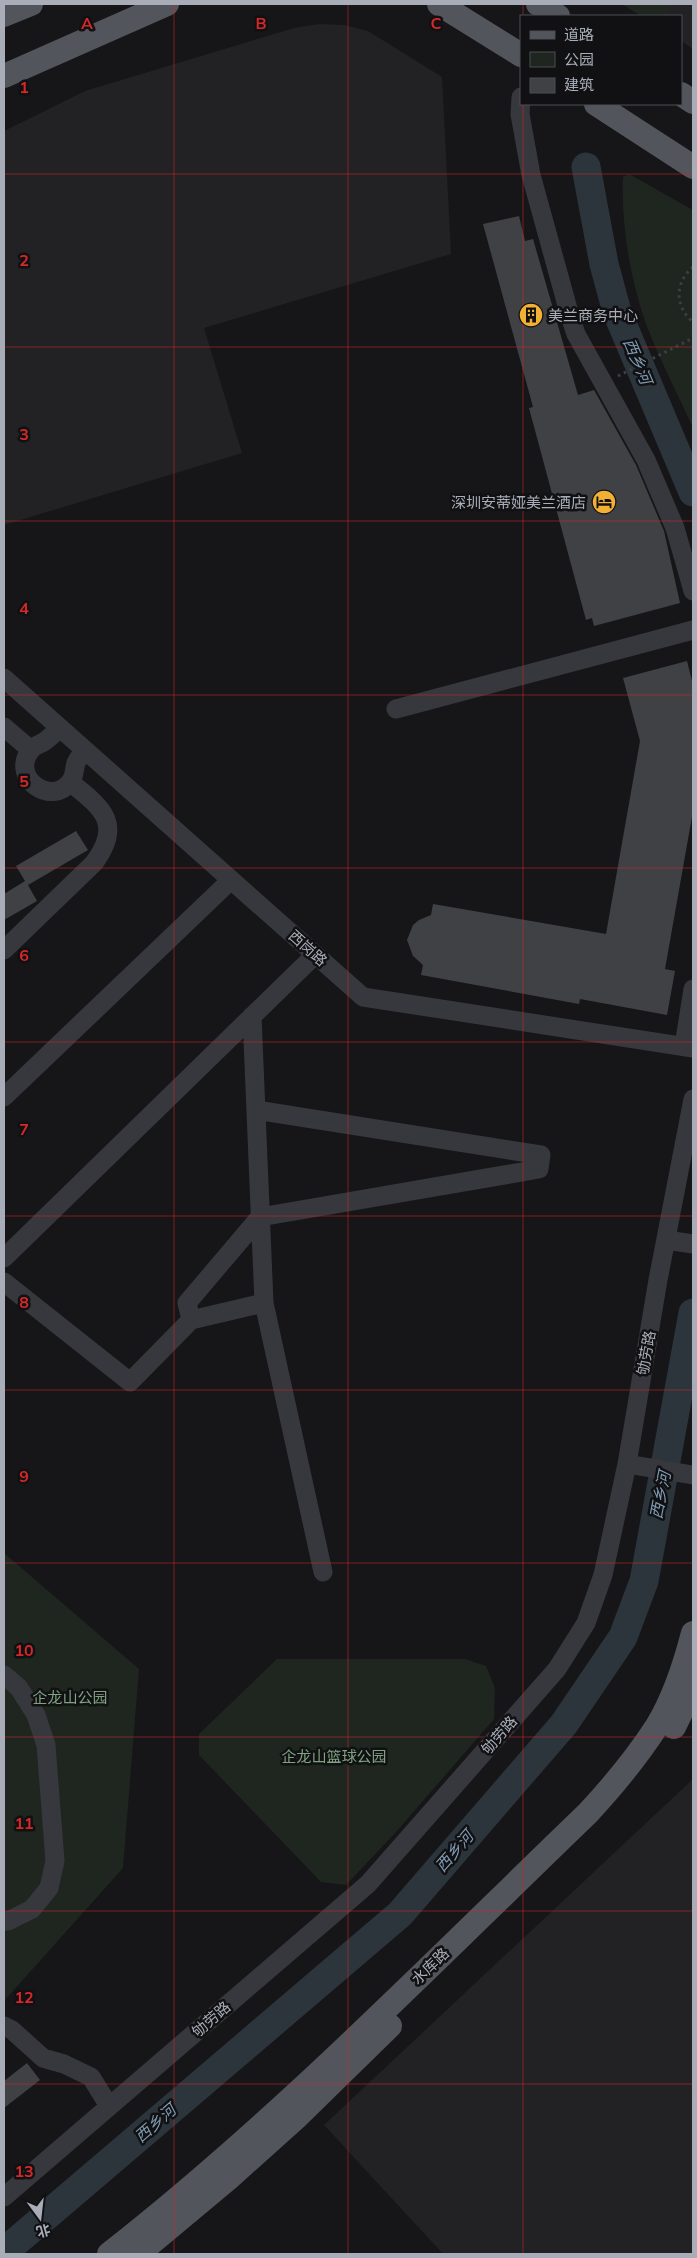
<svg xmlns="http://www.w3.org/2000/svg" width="697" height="2258" font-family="Mulish,'Noto Sans SC',sans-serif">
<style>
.built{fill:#222225}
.green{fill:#1e261f}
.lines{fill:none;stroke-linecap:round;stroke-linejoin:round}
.river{stroke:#2c353c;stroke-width:29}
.building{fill:#404145}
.path{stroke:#3d3f44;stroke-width:3;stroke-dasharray:2.5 4;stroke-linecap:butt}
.minor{stroke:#37383d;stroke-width:19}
.major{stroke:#53555c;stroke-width:24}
.grid{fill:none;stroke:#d62828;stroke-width:1;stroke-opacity:0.55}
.labels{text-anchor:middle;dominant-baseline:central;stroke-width:5;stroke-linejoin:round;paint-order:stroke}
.poi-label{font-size:15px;fill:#a8adb8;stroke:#111113;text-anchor:start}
.street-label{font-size:15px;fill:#a8adb8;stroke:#111113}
.park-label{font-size:15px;fill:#7fa381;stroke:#111113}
.water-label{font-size:16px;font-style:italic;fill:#7f9bb3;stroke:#111113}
.grid-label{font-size:16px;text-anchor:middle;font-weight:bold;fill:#d62828;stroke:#111113;stroke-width:5;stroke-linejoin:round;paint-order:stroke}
</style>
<rect width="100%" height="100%" fill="#161618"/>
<path class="built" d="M668,4H693V49L681,41V16H668Z
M319,24L344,25L368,31L442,77L451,254L204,328L242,453L4,525V131L85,91L294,28Z
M693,1779V2254H443L324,2125Z"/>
<path class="green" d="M622,4H668V16H641Z
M629,174L693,210V428C678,394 659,359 646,324C630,278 621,225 623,177Z
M4,1553L139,1669L123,1868L4,2001Z
M277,1659H465L486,1666L495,1688L494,1719L396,1832L346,1885L321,1882L199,1755V1734Z"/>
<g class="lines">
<path class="river" d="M586,167L604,264L617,312L693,492
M4,2252L400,1914L564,1724L623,1637L644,1581L693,1313"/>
</g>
<path class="building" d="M519,216L525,241L533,239L578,395L594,390L636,465L664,531L680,603L594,626L592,618L586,620L529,408L533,407L483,224Z
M687,661L693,685V811L665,969L675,971L667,1015L580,999L579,1004L421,975L423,965L413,956L407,940L413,925L419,920L431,915L433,904L606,934L640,741L623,678Z
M76,831L88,850L28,885L37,901L4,920V894L25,881L16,866Z
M27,2063L40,2080L4,2108V2081Z"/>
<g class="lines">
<path class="path" d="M693,267C674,283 675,307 693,322
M618,376L693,338"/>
<path class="minor" d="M521,97L520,114L531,175L570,316L576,334L646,460L675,528L693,591
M4,678L363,997L693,1048
M396,709L693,630
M4,727L31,750
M60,728C55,732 51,737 45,741C40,745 34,745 30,751C10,778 52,808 71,781C75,775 74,769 76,763C78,758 82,754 84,750
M4,950L94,863C124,823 101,807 70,782
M252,1016C256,1112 260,1207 264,1303L191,1320L187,1303L260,1217L539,1169L541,1155L256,1110
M684,1046L693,989
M4,1097L231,880
M666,1240L693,1244
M4,1258L315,955
M4,1282L130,1382L191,1320
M264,1303L323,1572
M627,1464L693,1475
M4,1675L19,1688L36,1715L46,1745L55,1861L49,1888L32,1909L8,1921H4
M4,2026L12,2030L43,2058L64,2064L91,2077L109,2106
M4,2197L368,1884L557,1669L586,1623L603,1575L627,1464L658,1280L693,1099"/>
<path class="major" d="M439,4L521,55
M538,4L558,16
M4,15L31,4
M4,76L167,4
M681,94L693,102
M596,104L693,167
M674,1727L693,1688
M109,2254C280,2120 432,1963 588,1813C613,1786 637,1757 657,1726C674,1698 685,1664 693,1633
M138,2254L229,2178L298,2116L390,2026"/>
</g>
<path class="grid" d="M174,4V2254M348,4V2254M523,4V16M523,104V2254M4,174H693M4,347H693M4,521H693M4,695H693M4,868H693M4,1042H693M4,1216H693M4,1390H693M4,1563H693M4,1737H693M4,1911H693M4,2084H693"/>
<defs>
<g id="building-disc" transform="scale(1.25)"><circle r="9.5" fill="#f2b134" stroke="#111113"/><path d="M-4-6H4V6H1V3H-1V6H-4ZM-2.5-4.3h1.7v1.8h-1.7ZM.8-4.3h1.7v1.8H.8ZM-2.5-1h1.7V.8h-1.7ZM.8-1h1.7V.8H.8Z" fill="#111"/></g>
<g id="hotel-disc" transform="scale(1.25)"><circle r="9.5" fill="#f2b134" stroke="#111113"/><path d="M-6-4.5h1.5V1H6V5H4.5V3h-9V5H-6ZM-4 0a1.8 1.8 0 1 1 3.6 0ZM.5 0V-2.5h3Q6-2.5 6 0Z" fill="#111"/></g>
</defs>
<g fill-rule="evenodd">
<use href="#building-disc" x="531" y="315"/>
<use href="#hotel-disc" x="604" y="502"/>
</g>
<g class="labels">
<g class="poi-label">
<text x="548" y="315">美兰商务中心</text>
<text x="586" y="502" text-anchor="end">深圳安蒂娅美兰酒店</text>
</g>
<g class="street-label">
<text transform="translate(308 948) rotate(42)">西岗路</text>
<text transform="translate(646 1353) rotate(-80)">劬劳路</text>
<text transform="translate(499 1735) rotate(-49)">劬劳路</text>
<text transform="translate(430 1966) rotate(-44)">水库路</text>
<text transform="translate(211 2019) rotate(-41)">劬劳路</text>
</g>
<g class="park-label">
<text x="70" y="1697">企龙山公园</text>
<text x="334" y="1756">企龙山篮球公园</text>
</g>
<g class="water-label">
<text transform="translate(638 361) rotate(67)">西乡河</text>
<text transform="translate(660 1495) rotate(-79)">西乡河</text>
<text transform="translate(454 1851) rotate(-49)">西乡河</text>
<text transform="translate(155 2123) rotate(-41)">西乡河</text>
</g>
</g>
<g class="grid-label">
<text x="87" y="29">A</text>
<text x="261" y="29">B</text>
<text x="436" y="29">C</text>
<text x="24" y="93">1</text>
<text x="24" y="266">2</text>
<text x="24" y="440">3</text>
<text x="24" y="614">4</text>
<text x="24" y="787">5</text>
<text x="24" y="961">6</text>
<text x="24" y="1135">7</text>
<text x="24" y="1308">8</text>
<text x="24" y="1482">9</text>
<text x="24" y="1656">10</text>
<text x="24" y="1829">11</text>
<text x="24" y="2003">12</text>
<text x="24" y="2177">13</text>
</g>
<rect width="697" height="2258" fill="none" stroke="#a8adb8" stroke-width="10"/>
<rect x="520" y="15" width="162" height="90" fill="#111113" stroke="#4d4f55"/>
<rect x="530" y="31" width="25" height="8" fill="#53555c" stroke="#4d4f55"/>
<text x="564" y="40" font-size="15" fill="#a8adb8">道路</text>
<rect x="530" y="52" width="25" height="15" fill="#1e261f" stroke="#4d4f55"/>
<text x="564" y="65" font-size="15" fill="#a8adb8">公园</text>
<rect x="530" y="78" width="25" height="15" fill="#404145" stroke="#4d4f55"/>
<text x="564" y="90" font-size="15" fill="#a8adb8">建筑</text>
<g transform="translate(40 2218) rotate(165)" stroke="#111113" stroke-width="4" paint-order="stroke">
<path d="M0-4L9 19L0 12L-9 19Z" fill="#a8adb8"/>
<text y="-8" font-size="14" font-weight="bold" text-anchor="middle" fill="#a8adb8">北</text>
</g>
</svg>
